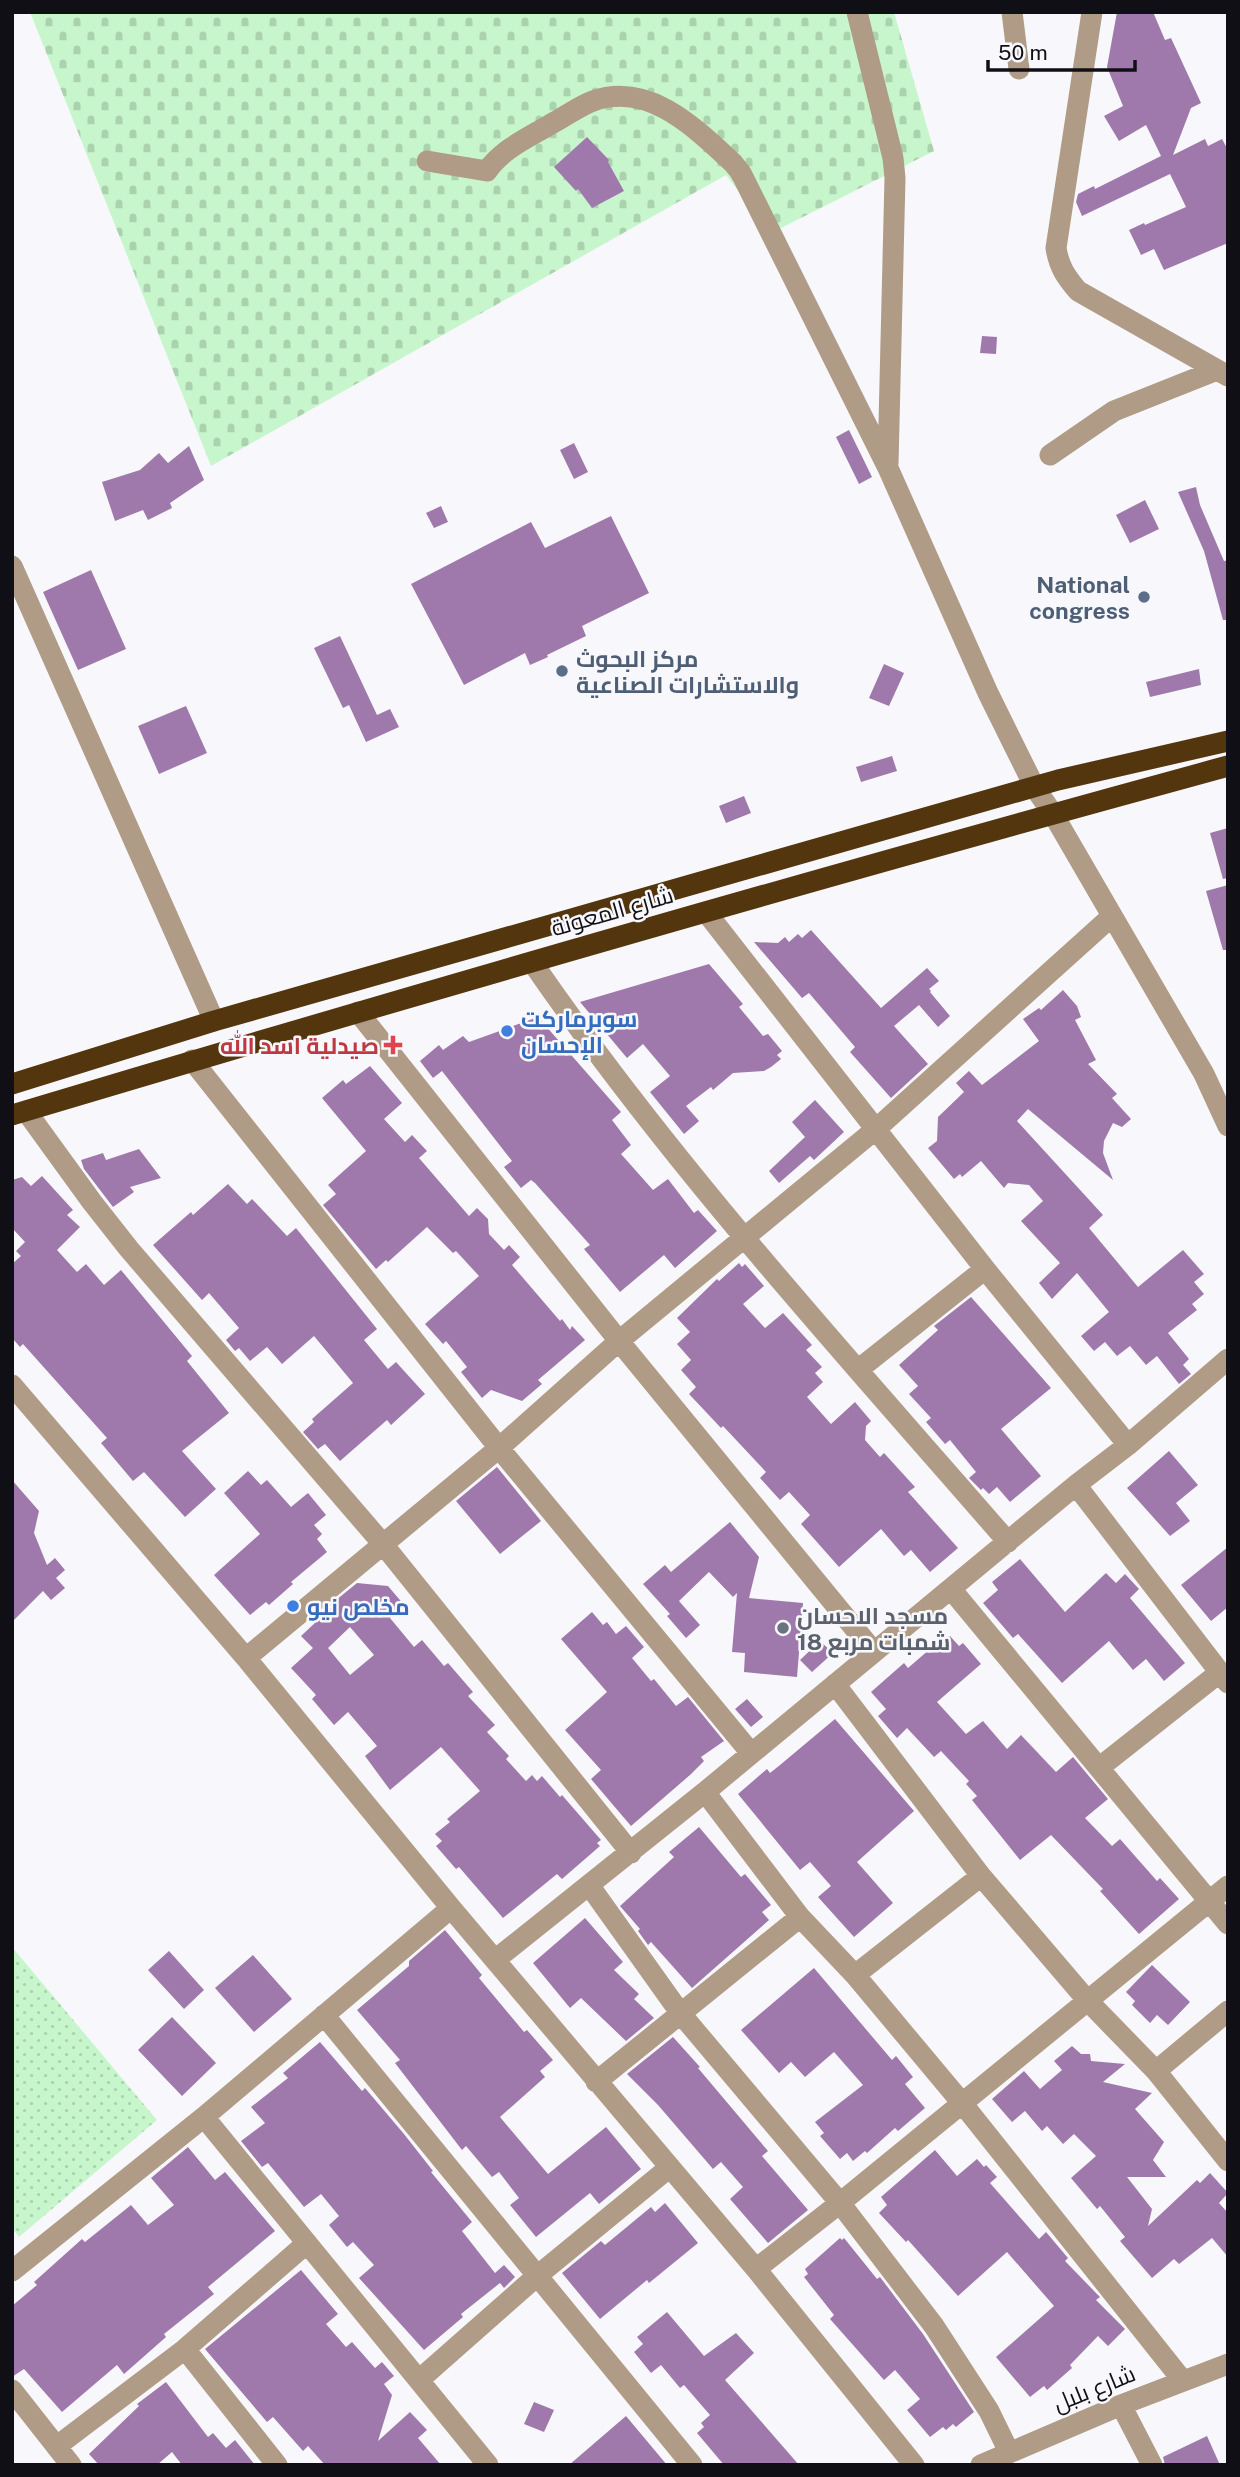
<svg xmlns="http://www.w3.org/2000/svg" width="1240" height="2477" font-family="'Public Sans',Cairo,sans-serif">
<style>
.cemetery{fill:url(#cemetery-stones)}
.park{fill:url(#park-dots)}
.building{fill:#9f79ab;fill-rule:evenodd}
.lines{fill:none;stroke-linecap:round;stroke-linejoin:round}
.street{stroke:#af9b86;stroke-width:21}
.highway{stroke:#54360e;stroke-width:21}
.service-dot{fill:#5c6f8a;stroke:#f8f8fc;stroke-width:2.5}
.shop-dot{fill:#3f7fe0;stroke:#f8f8fc;stroke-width:2.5}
.health-dot{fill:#e0444e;stroke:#f8f8fc;stroke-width:2.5}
.worship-dot{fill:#6b7280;stroke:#f8f8fc;stroke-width:2.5}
.labels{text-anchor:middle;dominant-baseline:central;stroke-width:5;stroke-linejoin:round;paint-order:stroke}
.service-label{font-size:23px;font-weight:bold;fill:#4e5e75;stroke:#f8f8fc;text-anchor:end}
.street-label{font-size:23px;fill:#100f16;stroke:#f8f8fc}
.shop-label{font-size:23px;font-weight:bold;fill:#366cbe;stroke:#f8f8fc;text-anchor:start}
.health-label{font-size:23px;font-weight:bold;fill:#be3a42;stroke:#f8f8fc;text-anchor:end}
.worship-label{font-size:23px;font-weight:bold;fill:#5b616d;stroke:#f8f8fc;text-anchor:start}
</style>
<defs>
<pattern id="cemetery-stones" width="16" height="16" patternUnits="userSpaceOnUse" patternTransform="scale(1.75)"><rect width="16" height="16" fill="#c8f6cc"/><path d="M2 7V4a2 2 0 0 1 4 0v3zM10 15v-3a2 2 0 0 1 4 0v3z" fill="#abd2ae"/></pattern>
<pattern id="park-dots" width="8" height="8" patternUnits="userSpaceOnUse" patternTransform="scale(1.75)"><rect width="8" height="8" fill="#c8f6cc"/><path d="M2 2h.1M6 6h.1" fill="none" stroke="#abd2ae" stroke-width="1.8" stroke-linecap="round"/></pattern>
</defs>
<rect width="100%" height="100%" fill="#f8f8fc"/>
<path class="cemetery" d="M30,12H894L934,151L771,233L726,175L211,466Z"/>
<path class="park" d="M12,1947L157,2120L19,2237L12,2228Z"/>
<path class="building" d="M1117,12H1153L1165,40L1171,38L1201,103L1191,108L1173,155L1205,139L1208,146L1222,139L1228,150V243L1164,270L1154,249L1141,255L1129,230L1144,223L1145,225L1186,207L1170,174L1082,216L1076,202L1078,194L1094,186L1095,189L1161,156L1146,125L1119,141L1104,116L1123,106L1107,67Z
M587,137L609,160L608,162L624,191L592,208L578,189L576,191L554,167Z
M982,336L997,337L996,354L980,353Z
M849,430L872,477L859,484L836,437Z
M574,443L588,472L574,479L560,450Z
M189,446L204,480L170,503L172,508L148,520L143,510L115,521L102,482L140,470L159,453L168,463Z
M1196,487L1200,505L1224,561L1228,560V620H1223L1204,551L1178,492Z
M1145,500L1159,529L1130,543L1116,515Z
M441,506L448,522L434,528L426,513Z
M611,516L649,593L582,626L586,636L547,655L548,657L530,665L525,653L464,685L411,584L531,522L545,548Z
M91,570L126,649L78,670L43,592Z
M340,636L377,715L390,709L399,727L366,742L349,705L343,708L314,648Z
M884,664L904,673L889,706L869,698Z
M1199,669L1201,685L1150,697L1146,682Z
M186,706L207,753L159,774L138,726Z
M892,756L897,771L861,782L856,767Z
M744,796L751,813L726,823L719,806Z
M1228,828V878L1223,879L1210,833Z
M1228,885V950H1223L1206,891Z
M811,930L881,1008L927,968L939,981L929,989L931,991L930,992L950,1016L938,1027L919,1005L894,1026L928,1064L891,1098L850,1052L855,1047L809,993L802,998L754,942L778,943L785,937L789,942L798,934L802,938Z
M709,964L743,1004L739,1007L763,1036L768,1034L782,1051L777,1055L781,1059L771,1067L764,1071L733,1073L713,1090L711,1087L686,1106L699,1121L684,1134L650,1092L670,1076L643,1044L627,1058L580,1002Z
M1063,990L1077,1006L1081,1017L1075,1020L1096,1060L1088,1064L1117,1094L1112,1098L1131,1119L1122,1127L1113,1123L1104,1141L1103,1153L1113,1180L1028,1109L1017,1121L1103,1215L1089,1228L1138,1287L1183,1250L1204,1274L1194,1282L1204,1294L1192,1304L1197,1310L1168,1333L1189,1359L1183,1365L1191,1374L1179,1384L1157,1356L1146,1365L1130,1346L1117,1356L1105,1342L1094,1351L1081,1336L1109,1312L1077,1273L1052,1299L1039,1283L1060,1263L1021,1221L1043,1201L1029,1185L1008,1183L1004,1188L981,1161L962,1177L960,1174L954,1179L928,1148L937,1141L938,1117L964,1092L956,1083L969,1071L982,1085L1039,1041L1023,1019L1039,1008L1041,1010Z
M538,1017L621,1112L612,1120L631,1145L621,1154L653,1190L668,1179L694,1213L698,1210L717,1231L675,1268L664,1255L620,1292L584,1249L590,1245L535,1183L531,1180L521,1188L504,1167L512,1161L442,1071L433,1078L420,1061L439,1045L443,1050L463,1036L469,1042Z
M370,1066L402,1103L384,1119L405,1142L412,1135L427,1151L419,1158L469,1216L477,1208L488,1219L489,1234L504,1250L509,1245L520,1257L512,1265L560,1321L562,1319L570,1330L572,1326L585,1340L538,1380L542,1384L522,1401L491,1390L482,1398L461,1372L467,1367L446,1341L443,1344L425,1324L479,1276L456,1251L453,1253L427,1227L388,1262L386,1260L376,1269L323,1205L336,1194L328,1185L366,1151L322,1098L343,1080L346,1084Z
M815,1100L844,1132L814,1160L810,1156L779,1183L769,1171L805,1137L792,1122Z
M139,1149L161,1178L130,1187L134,1192L113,1207L84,1169L81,1160L103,1153L106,1160Z
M42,1176L73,1210L67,1215L80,1227L57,1250L77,1272L86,1264L104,1285L121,1270L192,1356L187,1361L229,1413L182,1451L216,1489L185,1517L144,1472L133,1481L101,1443L107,1438L23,1344L20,1347L12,1338V1264L21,1256L16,1251L25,1242L12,1228V1180L22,1177L31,1186Z
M228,1184L247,1204L252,1199L287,1236L296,1228L377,1329L364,1340L388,1369L396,1362L425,1394L391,1425L387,1420L340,1461L325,1444L318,1449L303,1432L314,1422L312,1419L353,1383L314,1336L282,1364L267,1347L250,1361L239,1348L235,1351L226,1340L239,1328L209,1293L202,1300L153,1245L191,1212L193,1215Z
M739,1263L742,1267L745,1264L764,1286L743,1304L765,1328L783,1313L812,1345L806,1350L822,1367L815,1373L823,1382L807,1397L831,1424L855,1402L871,1421L866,1426L865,1440L880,1457L884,1453L915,1487L908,1492L958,1548L930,1572L911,1550L904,1556L881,1529L839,1567L801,1524L810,1515L789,1492L780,1500L760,1478L766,1472L723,1426L721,1428L689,1394L696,1387L681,1370L691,1360L677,1344L690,1332L677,1318L717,1279L719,1281Z
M971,1297L1051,1388L1001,1429L1041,1476L1010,1502L997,1487L989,1494L983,1488L981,1490L969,1478L976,1472L950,1440L945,1444L926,1422L931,1418L909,1394L918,1386L899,1365L938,1330L934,1326Z
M1169,1451L1198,1485L1176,1503L1190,1521L1170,1536L1127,1488Z
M497,1467L541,1521L500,1554L456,1501Z
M248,1471L261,1485L267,1480L291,1507L308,1493L326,1515L314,1525L322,1534L317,1539L327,1552L291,1582L293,1584L269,1605L266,1602L250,1615L214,1575L260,1534L224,1493Z
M12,1480L39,1511L34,1533L47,1565L55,1558L65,1570L56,1578L65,1588L51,1600L43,1591L12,1622Z
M730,1522L759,1557L749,1598L803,1603L797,1677L744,1672L745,1653L732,1652L737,1593L733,1597L709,1572L679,1601L700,1625L686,1638L667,1616L670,1614L643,1584L665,1565L671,1572Z
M1228,1547V1607L1211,1621L1181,1585Z
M1020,1559L1065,1612L1106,1573L1116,1583L1125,1574L1139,1589L1130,1598L1185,1663L1164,1681L1146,1659L1133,1670L1109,1641L1062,1683L1018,1634L1013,1638L983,1603L998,1590L992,1582Z
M357,1583L388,1586L405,1606L390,1618L414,1647L422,1640L444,1666L448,1663L473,1692L468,1696L495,1725L487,1732L509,1756L506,1759L526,1781L532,1775L537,1781L542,1776L560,1797L562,1795L601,1840L597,1843L600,1846L562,1879L557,1874L503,1918L459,1867L456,1869L436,1846L442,1841L435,1834L450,1822L447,1819L480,1791L441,1747L390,1790L365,1756L377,1746L348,1712L334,1725L312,1699L316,1695L291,1668L313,1648L301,1636L332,1607L330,1605ZM350,1627L374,1655L350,1675L328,1648Z
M592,1612L603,1625L607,1622L616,1634L626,1626L644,1647L632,1658L651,1681L654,1679L676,1706L688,1697L724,1741L701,1757L704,1761L690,1775L631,1826L591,1779L601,1770L565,1730L607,1692L561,1639Z
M945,1636L946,1638L950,1636L959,1646L963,1643L981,1664L937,1702L966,1734L983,1721L1007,1749L1021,1735L1056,1772L1073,1757L1108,1799L1085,1818L1112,1846L1120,1839L1157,1881L1160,1878L1179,1899L1139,1934L1100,1891L1103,1889L1051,1835L1020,1860L972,1800L977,1796L966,1784L969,1781L941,1751L934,1757L907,1728L897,1738L878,1716L886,1709L871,1692L904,1663L908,1668Z
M820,1641L833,1653L812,1672L800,1660Z
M747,1699L763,1717L751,1727L735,1709Z
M835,1719L914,1811L857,1862L893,1903L854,1937L818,1897L831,1886L810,1862L800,1870L738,1794L767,1769L770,1773L780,1765Z
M699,1827L741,1877L745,1874L771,1905L762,1912L769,1920L692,1988L651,1942L648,1945L638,1931L640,1929L620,1906L674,1857L669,1852Z
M585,1918L623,1962L614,1970L639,1994L634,1999L654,2018L626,2041L581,1998L570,2008L533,1963Z
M445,1930L482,1975L479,1978L524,2032L527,2030L553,2060L540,2071L545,2077L500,2117L548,2174L606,2127L641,2169L599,2204L590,2193L536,2237L510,2205L519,2198L499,2172L492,2177L466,2146L462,2150L395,2063L400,2060L357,2010L409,1966V1961Z
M169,1951L204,1990L184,2009L148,1970Z
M253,1955L292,1999L254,2032L215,1988Z
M1152,1965L1190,2002L1168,2025L1157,2015L1150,2023L1132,2005L1135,2001L1126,1992Z
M814,1968L892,2060L896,2056L913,2077L905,2084L925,2108L898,2131L895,2128L867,2153L865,2151L853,2161L847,2153L840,2159L820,2136L824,2133L815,2122L863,2085L834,2052L805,2077L791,2062L779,2073L741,2030Z
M172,2017L216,2063L182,2096L138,2050Z
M673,2037L700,2067L698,2068L768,2151L762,2156L808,2210L768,2243L730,2199L743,2187L721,2162L713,2169L658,2105L627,2074Z
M320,2042L362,2091L365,2088L404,2134L433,2171L431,2172L472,2222L462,2231L495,2273L504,2265L515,2277L504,2288L500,2283L461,2314L463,2317L424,2350L359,2278L374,2265L353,2242L347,2247L329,2225L339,2216L321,2194L304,2207L268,2163L262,2167L241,2141L265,2123L251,2107L288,2078L283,2073Z
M1072,2046L1081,2054H1090L1091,2061L1125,2064L1103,2082L1152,2093L1135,2109L1164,2142L1153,2160L1166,2177H1127L1152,2209L1148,2226L1197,2180L1200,2183L1210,2173L1228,2193L1219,2203L1228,2213V2257L1212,2238L1179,2264L1174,2259L1152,2278L1120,2241L1125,2237L1100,2206L1097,2209L1071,2178L1096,2156L1074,2134L1063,2144L1047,2126L1042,2131L1025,2111L1012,2122L992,2099L1024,2071L1040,2089L1062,2070L1054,2061Z
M188,2147L215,2180L225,2172L275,2231L208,2287L214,2294L164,2334L166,2337L124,2374L117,2365L62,2412L24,2369L12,2377V2306L37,2285L34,2282L82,2239L85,2242L131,2205L148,2225L174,2205L151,2178Z
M935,2150L957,2176L977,2159L984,2167L986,2165L997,2177L990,2183L1039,2239L1046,2232L1068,2258L1065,2261L1096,2293L1100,2297L1096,2300L1125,2329L1108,2346L1098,2336L1070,2365L1072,2368L1047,2390L1044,2386L1030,2397L996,2357L1054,2306L1007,2252L958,2296L908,2240L906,2242L879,2213L887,2205L881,2197Z
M665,2203L698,2243L649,2283L647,2280L600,2319L562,2273L601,2241L605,2245L651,2207L655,2212Z
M840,2238L842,2240L844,2238L877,2279L880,2277L923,2334L974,2412L956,2427L953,2424L946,2430L943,2427L930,2437L907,2410L920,2399L895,2370L884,2380L830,2319L834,2315L804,2277L808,2274L805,2269Z
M301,2270L338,2314L326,2324L346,2347L352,2342L375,2368L382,2362L394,2376L384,2384L392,2395L378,2441L410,2412L427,2430L418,2438L441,2465H325L308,2446L303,2451L273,2417L267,2422L205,2349Z
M667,2312L704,2356L736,2333L754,2353L725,2380L799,2465H724L697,2433L704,2427L701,2423L710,2415L684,2385L680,2388L661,2365L651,2373L634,2352L643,2344L637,2337Z
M166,2382L208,2437L213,2433L226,2448L235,2440L255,2465H182L172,2452L157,2465H99L89,2454L139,2406L137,2404Z
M534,2402L554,2410L544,2432L524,2424Z
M626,2416L667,2465H569Z
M1207,2436L1220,2465H1165L1163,2457Z"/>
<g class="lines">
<path class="street" d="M857,12L893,158L895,178L888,464
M1012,12L1019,69
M1092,12L1056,248C1059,267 1066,277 1078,291L1228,376
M427,161L487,171C502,149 528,138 551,124C565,117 579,106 593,101C649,81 695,128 733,163L741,173L888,468L988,693L1035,788L1053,814L1204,1074L1228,1126
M1050,455L1114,411L1217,370
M12,566L214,1021
M706,912L985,1269L1128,1445
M532,962C674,1168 844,1353 1008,1542
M358,1012L619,1341L874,1652
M192,1060L499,1448L751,1753
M26,1111L92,1202L129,1249L382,1543L631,1853
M859,1369L985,1269
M12,1385L246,1658L451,1908L756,2269L914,2465
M1076,1485L1228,1683
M951,1589L1228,1924
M246,1658L499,1448L619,1341L876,1129L1111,917
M835,1684L981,1876L1087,2000L1156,2071L1228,2161
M1100,1767L1219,1673
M705,1792L800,1917L855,1975L962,2103L1183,2381
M589,1885L681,2014L840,2203L934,2326L989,2411L1009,2452
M495,1960L705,1792L1076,1485L1128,1445L1228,1359
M855,1975L981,1876
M324,2015L692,2465
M1156,2071L1228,2011
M596,2082L800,1917
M204,2117L488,2465
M756,2269L840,2203L1228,1886
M12,2271L204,2117L451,1908
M185,2349L277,2465
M419,2380L537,2276L670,2167
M12,2390L71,2465
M1121,2405L1152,2465
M57,2446L185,2349L307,2243
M981,2465L1121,2405L1228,2364"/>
<path class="highway" d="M12,1084L214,1021L1058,780L1228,741
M12,1115C416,994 821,877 1228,766"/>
</g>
<g class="service-dot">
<circle cx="1144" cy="597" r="7"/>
<circle cx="562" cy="671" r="7"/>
</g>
<g class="shop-dot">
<circle cx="507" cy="1031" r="7"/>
<circle cx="293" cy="1606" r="7"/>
</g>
<path class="health-dot" d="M389.5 1034.5h7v7h7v7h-7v7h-7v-7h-7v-7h7z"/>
<circle class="worship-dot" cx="783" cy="1628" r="7"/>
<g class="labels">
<g class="service-label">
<text x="1130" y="584">National<tspan x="1130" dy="26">congress</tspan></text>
<text x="576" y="658" text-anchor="start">مركز البحوث<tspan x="576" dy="26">والاستشارات الصناعية</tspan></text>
</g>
<g class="street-label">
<text transform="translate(612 911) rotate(-16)">شارع المعونة</text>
<text transform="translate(1094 2388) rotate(-22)">شارع بلبل</text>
</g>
<g class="shop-label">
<text x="521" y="1018">سوبرماركت<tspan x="521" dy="26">الإحسان</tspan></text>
<text x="307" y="1606">مخلص نيو</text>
</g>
<g class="health-label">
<text x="379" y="1045">صيدلية اسد الله</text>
</g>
<g class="worship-label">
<text x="797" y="1615">مسجد الاحسان<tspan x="797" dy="26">شمبات مربع 18</tspan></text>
</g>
</g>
<rect width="1240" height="2477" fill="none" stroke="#100f16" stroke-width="28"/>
<path d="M988 60v10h147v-10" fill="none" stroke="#100f16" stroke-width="3.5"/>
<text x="998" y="60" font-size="21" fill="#100f16" stroke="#f8f8fc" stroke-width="5" paint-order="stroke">50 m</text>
</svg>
